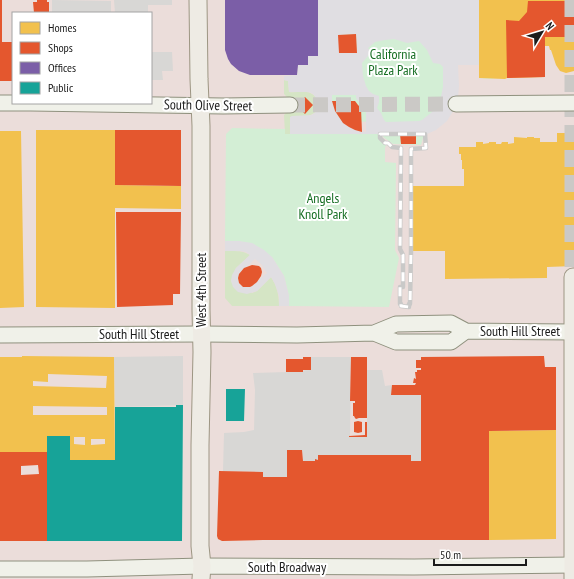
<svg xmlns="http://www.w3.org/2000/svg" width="574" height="579" font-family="'PT Sans Narrow',sans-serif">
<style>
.commercial{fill:#ebddda;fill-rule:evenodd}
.religious{fill:#d8d7d5}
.grass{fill:#d5e5c5}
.park{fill:#d3eed5}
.plaza{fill:#e0dee2;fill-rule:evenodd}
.homes{fill:#f2c14e;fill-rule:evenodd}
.shops{fill:#e4572e;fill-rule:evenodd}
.offices{fill:#7b5ea7}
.public{fill:#17a398}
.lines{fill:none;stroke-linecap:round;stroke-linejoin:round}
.secondary-tunnel{stroke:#cbc9c6;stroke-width:15;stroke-dasharray:15 8;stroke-linecap:butt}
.primary-tunnel{stroke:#cbc9c6;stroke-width:17;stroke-dasharray:17 8;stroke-linecap:butt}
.secondary-casing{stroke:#8f917e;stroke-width:17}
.primary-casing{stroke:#9d9683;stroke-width:19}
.secondary{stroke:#f0f1e9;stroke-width:15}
.primary{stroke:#eeebe4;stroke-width:17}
.rail-casing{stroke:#c9c9c8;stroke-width:4.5}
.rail{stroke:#fff;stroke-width:3;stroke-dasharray:9;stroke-linecap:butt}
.labels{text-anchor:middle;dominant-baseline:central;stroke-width:4;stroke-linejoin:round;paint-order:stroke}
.park-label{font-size:14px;fill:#156d22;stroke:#fff}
.street-label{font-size:14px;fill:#1b1b1b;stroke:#fff}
</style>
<rect width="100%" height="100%" fill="#eae8e4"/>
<path class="commercial" d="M0,0H574V579H0ZM13,13H151V103H13Z"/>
<path class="religious" d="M52,0L111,1V13H52Z
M114,0H172V5H148V13H115Z
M151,52H172L173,71H162L163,80H151Z
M183,356V405L115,407L114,357Z
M311,357H351L350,437H367V370H382L385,386L392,385V395H421V461H411V455H318V460H315V461H303L302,450H288L287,477H263V472L223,471L224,433L244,432L254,430L255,390L253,373L286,372L311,370Z"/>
<path class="grass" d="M284,80L288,81L289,92C296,93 306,90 312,94C316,96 318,100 318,104C319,118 299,117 290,119V134H285L284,115L288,111L290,100L284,94Z
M225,251C234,251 243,250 250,255L236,268L231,281L252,293L257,291L271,277C277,286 279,295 279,306H232L225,298Z"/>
<path class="park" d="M320,0H574V1L492,11L493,79L479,78V62L456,63L455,89L425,130L421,145L393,144L383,137L380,122L323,121Z
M232,128L285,129V134H380V138L387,143L385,148V162L396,163L395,250L399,258L389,307L289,306V296L284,276L272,257L239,241H225L226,134Z"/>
<path class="plaza" d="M318,0H479V65H458L459,86L458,97L455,108L447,121L436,130L427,134H290V117L292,116L312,115L317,111L318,108V101L313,94L309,92H289L288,81L284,80V76L297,75L298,65H308V56H318ZM356,34L357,53H339V35ZM394,39L407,43L419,41L427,50L433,63L440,64L443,67V87L440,101L436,107L432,112L422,120L419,121L386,122L384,120L381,113L377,108L379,102V96L373,94L369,91L366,86L363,76L362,63L368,56L370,51L368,48L375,42L385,40ZM332,95H356V98L360,104L366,108V132L355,130L349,127L343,123L335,111L332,101Z
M225,241H239L252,243L264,250L272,257L284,276L289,296V306H279V296L275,284L271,277L257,291L247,294L238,292L233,287L231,281L232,275L236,268L250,255L246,252L241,251H225ZM255,259L261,264L267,273L252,286L250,287H243L239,283L238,278L241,272Z"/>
<path class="homes" d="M479,0H574V71L566,73L560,71L556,65L551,50H550L549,46H545V77L507,78L505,79L479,78Z
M36,130H115V185L181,186V209L115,208V308L36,307Z
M0,131H21L24,307L0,308Z
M557,133H574V266L547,267V278L445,279V251H411V186H464V169H462V160H461V154H459V147H476V142H483V144L489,143V142H496V144H501L502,142H508V144L514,143V137L527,138V137H534V138H540V142H557Z
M22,356L114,357L115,460H70V436H47V452H0V357H22ZM48,374L107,376L106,388L33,386V381L48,382ZM33,406L107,407V415H33ZM74,437H85V445L74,444ZM91,439H105V444L91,445Z
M556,430V539L489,540V431Z"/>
<path class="shops" d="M0,0H2V42H13L12,81H0Z
M37,0H47V2H49V13H34L33,2H37Z
M528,1H574V37H545V77L507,78L506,20L519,21L527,12Z
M356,34L357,53H339L338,35Z
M305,97L313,105L305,114L296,105Z
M332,101H355L358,105L361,108L362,132L355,130L349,127L343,123L335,111Z
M115,130H181V186L115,185Z
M400,134H416V144H401Z
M116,212H181L180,294H173V305L117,307Z
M252,265L259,266L261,268L262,272L261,276L257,282L252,286L250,287H243L239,283L238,278L239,274L244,268Z
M544,356L545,367H556V430L489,431V540H263L222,541L218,539L217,536L219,471L263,472V477H286H285H287V450H302L303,461H315V459L318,460V455H411V461H421V395H391L392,385H415L416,383H413L414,378L416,379L415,372H417V370H421V368H416V360H421V357Z
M303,357H311V370H303V372H286V359H303Z
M351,357H367V418H359L356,419L355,418L354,416H353V403H355V401H350Z
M358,421L362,422V432L358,433L354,432V422Z
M365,422H367V437H349V436L365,435Z
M0,452H47V541H0ZM38,465L39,474L21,475V466Z"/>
<path class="offices" d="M225,0H318V56H308V65H298L297,75H250L239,71L231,64L228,59L225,50Z"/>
<path class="public" d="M226,389H245L244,421H226Z
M176,405H183L182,541H47V436H70V460H115V407H176Z"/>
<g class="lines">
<path class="secondary-tunnel" d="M290,105L456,104"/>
<path class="primary-tunnel" d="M573,0V277"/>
<g class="secondary-casing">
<path id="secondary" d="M0,103H29
M31,103L223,106L290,105
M456,104L574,103
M374,333L396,342H451L466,331
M0,335L201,334L297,335L374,333L396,324L451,323L466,331L574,332
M0,569H87L202,566L414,567L574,565"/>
</g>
<g class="primary-casing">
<path id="primary" d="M198,0L199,79L201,126V310L202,352L200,445V546L202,566L201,579
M573,579V277"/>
</g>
<use href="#secondary" class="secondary"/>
<use href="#primary" class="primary"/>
<g class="rail-casing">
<path id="rail" d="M380,134H425L426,148L411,149V251L410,304H409V307L401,306V304H400V287H403V255L400,249L401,148L392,147L388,143H385L380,138Z"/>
</g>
<use href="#rail" class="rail"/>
</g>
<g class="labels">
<g class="park-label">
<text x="393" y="54">California<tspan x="393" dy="16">Plaza Park</tspan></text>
<text x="323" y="198">Angels<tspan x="323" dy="16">Knoll Park</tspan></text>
</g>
<g class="street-label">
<text transform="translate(208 105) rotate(1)">South Olive Street</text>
<text transform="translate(201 290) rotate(-90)">West 4th Street</text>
<text x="520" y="331">South Hill Street</text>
<text x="139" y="334">South Hill Street</text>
<text x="287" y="567">South Broadway</text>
</g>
</g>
<rect x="12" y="12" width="140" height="92" fill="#ffffff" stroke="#a4a4a4"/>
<rect x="20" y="22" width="20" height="12" fill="#f2c14e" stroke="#a4a4a4"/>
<text x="48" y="32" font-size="12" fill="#1b1b1b">Homes</text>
<rect x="20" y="42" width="20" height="12" fill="#e4572e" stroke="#a4a4a4"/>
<text x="48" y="52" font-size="12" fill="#1b1b1b">Shops</text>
<rect x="20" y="62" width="20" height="12" fill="#7b5ea7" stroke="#a4a4a4"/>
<text x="48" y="72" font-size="12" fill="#1b1b1b">Offices</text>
<rect x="20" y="82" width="20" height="12" fill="#17a398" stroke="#a4a4a4"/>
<text x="48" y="92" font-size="12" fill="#1b1b1b">Public</text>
<g transform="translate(542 32) rotate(52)" stroke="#ffffff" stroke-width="3" paint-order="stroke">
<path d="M0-3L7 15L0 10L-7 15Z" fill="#1b1b1b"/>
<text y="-6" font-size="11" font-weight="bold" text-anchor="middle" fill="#1b1b1b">N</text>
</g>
<path d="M434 559v6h92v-6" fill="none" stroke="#1b1b1b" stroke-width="2"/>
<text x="440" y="559" font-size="12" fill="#1b1b1b" stroke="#ffffff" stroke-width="3" paint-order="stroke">50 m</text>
</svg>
